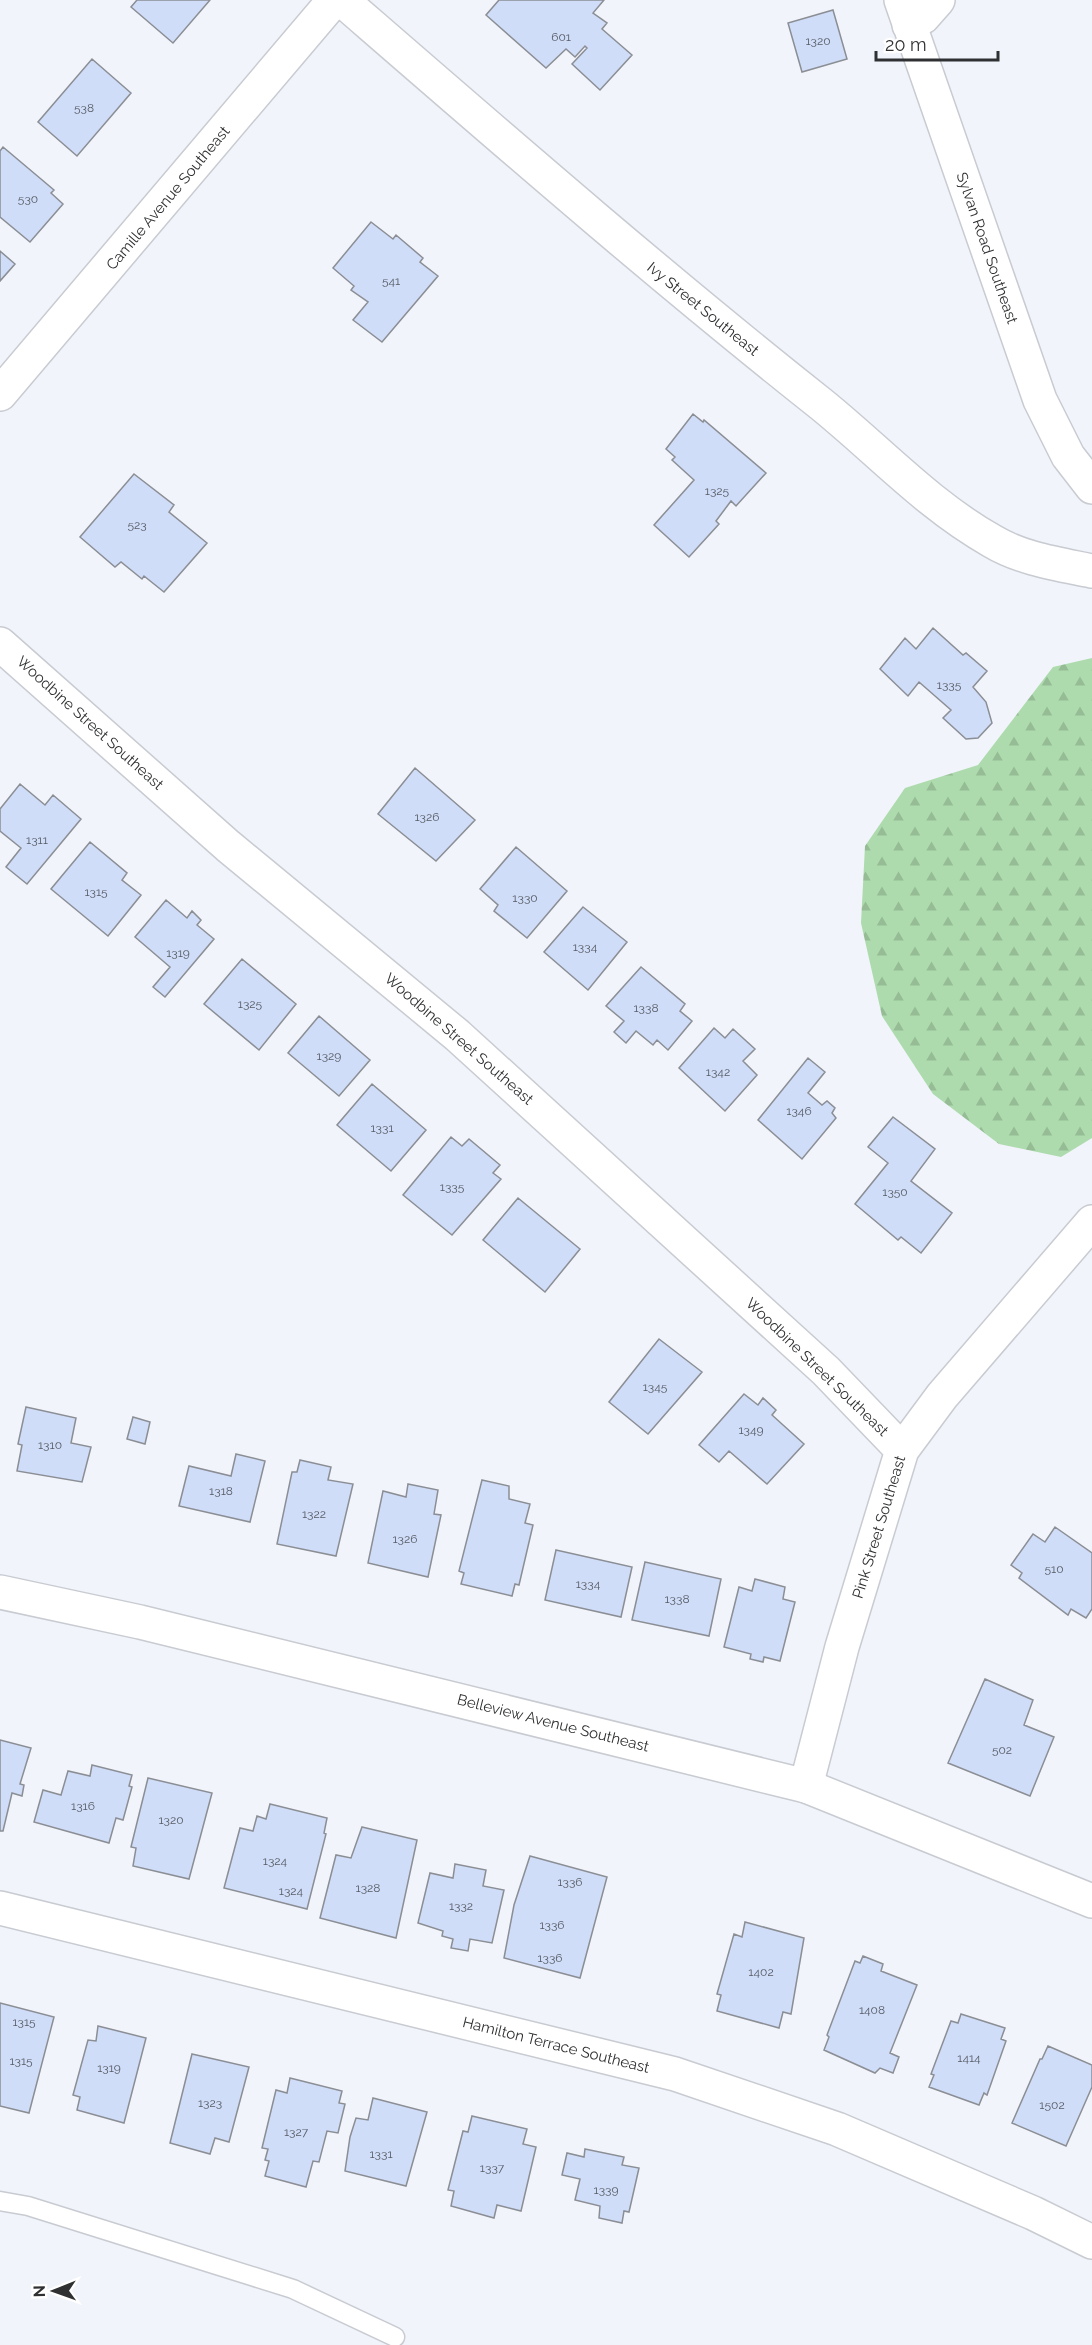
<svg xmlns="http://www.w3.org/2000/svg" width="1092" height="2345" font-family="Raleway,sans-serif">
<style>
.forest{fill:url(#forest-firs)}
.building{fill:#cfddf8;stroke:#8b8e94;stroke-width:1.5}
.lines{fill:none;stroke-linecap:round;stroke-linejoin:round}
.service-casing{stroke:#c8cbd1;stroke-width:21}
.minor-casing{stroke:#c8cbd1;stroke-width:36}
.tertiary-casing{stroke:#c8cbd1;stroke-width:36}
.service{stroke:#fff;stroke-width:18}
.minor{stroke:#fff;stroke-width:33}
.tertiary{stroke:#fff;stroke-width:33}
.labels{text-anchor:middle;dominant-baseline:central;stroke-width:6;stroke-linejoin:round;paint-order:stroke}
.number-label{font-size:12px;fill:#575b64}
.street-label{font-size:15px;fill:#2f3032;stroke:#fff}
</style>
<defs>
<pattern id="forest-firs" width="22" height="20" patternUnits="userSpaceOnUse" patternTransform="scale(1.5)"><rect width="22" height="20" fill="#addbad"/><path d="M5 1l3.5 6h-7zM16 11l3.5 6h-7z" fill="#95bc95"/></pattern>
</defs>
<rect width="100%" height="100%" fill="#f1f4fa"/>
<path class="forest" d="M1092,658V1138L1061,1157L999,1144L933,1094L882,1016L861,923L865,846L905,788L978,765L1053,667Z"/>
<path class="building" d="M137,0H210L173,43L131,7Z
M499,0H604L593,13L607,23L602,29L632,55L600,90L572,64L587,48L585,46L575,57L566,49L546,68L486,15Z
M833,10L847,59L802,72L788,23Z
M92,59L131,93L77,156L38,122Z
M3,147L54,190L51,193L63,204L30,242L0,217V151Z
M371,222L393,239L396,235L423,258L420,262L438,276L382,342L353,320L368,302L351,290L354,286L333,268Z
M0,251L15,264L0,281Z
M693,414L703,422L704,420L766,473L736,506L731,501L716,521L719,524L689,557L654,525L694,480L672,460L675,457L666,449Z
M134,474L174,505L169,512L207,543L164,592L144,576L142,579L121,562L115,567L80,537Z
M933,628L963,655L966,653L987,671L973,687L986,702L992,723L978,738L966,739L943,718L951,710L919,682L908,696L880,669L905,638L916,649Z
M415,768L475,820L436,861L378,814Z
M20,784L45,805L53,795L81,819L27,884L6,867L21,848L0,831V809Z
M90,842L127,873L122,880L141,895L108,936L51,889Z
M516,847L567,891L527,938L494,911L498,905L480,889Z
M166,900L187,918L192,911L201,920L197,925L214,939L165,997L153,987L170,967L135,937Z
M583,907L627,942L588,990L544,952Z
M242,959L296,1004L259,1050L204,1004Z
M641,967L685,1004L680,1011L692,1021L668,1050L657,1040L653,1045L636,1031L626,1043L614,1032L624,1021L606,1006Z
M319,1016L370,1060L339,1096L288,1053Z
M714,1028L725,1038L733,1029L755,1049L743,1061L757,1075L725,1111L679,1068Z
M808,1058L825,1072L808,1093L822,1105L827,1101L835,1108L832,1113L836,1118L802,1159L758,1120Z
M372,1084L426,1130L391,1171L337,1125Z
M893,1117L935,1149L911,1181L952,1213L921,1253L901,1237L898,1240L855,1204L888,1163L868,1147Z
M451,1137L462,1146L469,1139L500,1165L493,1173L501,1179L452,1235L403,1195Z
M518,1198L580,1249L545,1292L483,1240Z
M659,1339L702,1372L648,1434L609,1402Z
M744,1394L758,1405L763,1398L776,1410L772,1415L804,1444L767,1484L729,1451L719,1462L699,1445Z
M26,1407L76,1418L71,1443L91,1447L82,1482L17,1471L22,1445L18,1444Z
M133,1417L150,1422L145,1444L127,1439Z
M236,1454L265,1461L250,1522L179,1506L189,1466L231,1476Z
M300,1460L331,1467L328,1480L353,1484L336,1556L277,1544L292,1472H297Z
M482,1480L509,1486V1499L530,1504L525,1523L533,1525L519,1585L515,1584L512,1596L461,1584L464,1573L459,1571Z
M408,1484L438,1490L434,1514L441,1515L428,1577L368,1563L383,1491L406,1497Z
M1055,1527L1092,1553V1609L1086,1618L1071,1609L1068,1615L1019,1578L1022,1573L1011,1565L1033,1534L1045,1542Z
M556,1550L632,1567L621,1617L545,1600Z
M645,1562L721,1579L709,1636L632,1620Z
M755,1579L785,1587L783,1599L795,1602L780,1661L764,1657L763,1662L750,1659L751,1654L724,1647L739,1587L752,1591Z
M985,1679L1033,1700L1024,1725L1054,1737L1030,1796L948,1763Z
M0,1740L31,1748L20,1784L24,1785L22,1796L12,1793L3,1831H0Z
M92,1765L132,1775L129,1786L132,1787L123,1820L116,1818L109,1843L34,1822L43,1790L61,1795L68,1771L90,1776Z
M148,1778L212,1793L189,1879L133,1866L136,1848L131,1847Z
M270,1804L327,1818L324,1833L326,1834L307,1909L224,1888L240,1828L253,1831L257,1816L266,1819Z
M362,1827L417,1840L396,1938L320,1918L336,1855L351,1858Z
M530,1856L607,1877L580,1978L504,1958L514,1905Z
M455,1864L486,1870L483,1886L504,1890L492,1943L470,1939L468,1951L451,1948L453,1939L442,1936L443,1931L418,1923L430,1873L453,1878Z
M745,1922L804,1938L791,2014L783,2012L779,2028L717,2011L721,1995L717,1994L734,1934L742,1937Z
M863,1956L883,1964L881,1971L917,1985L890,2053L899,2057L893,2073L880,2068L875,2073L824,2050L829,2037L827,2035L855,1961L860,1963Z
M0,2003L54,2017L29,2113L0,2106Z
M961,2014L1005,2028L1001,2039L1006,2041L987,2095L984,2093L979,2105L929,2087L934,2075L931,2074L951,2021L958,2023Z
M98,2026L146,2038L124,2123L77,2110L80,2097L73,2095L88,2040L96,2041Z
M1048,2046L1092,2065V2087L1066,2146L1012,2123L1040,2059H1042Z
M192,2054L249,2067L229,2142L215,2138L210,2154L170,2143Z
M290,2078L342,2091L339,2103L345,2104L338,2133L327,2131L319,2162L313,2161L306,2187L265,2176L269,2161L265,2160L268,2149L262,2148L276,2090L287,2093Z
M373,2098L427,2112L406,2186L345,2171L350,2137L356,2118L368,2120Z
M472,2116L527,2129L523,2144L536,2147L521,2211L497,2205L494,2218L451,2206L454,2191L448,2190L463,2131L468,2132Z
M585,2149L624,2157L622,2165L639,2168L629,2212L624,2211L622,2223L599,2218L600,2206L575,2200L580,2179L562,2175L567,2153L584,2157Z"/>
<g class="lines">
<g class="service-casing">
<path id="service" d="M0,2201L28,2206L293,2289L395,2337"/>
</g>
<g class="minor-casing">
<path id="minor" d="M342,0C500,137 657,274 821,404C878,450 928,505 992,541C1022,559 1058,564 1092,571
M901,0L1040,400L1068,456L1092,487
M909,25L923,17L938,0
M0,394L334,0
M0,644L228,846L457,1035L826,1371L902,1450
M806,1786L842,1647L902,1450L942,1396L1092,1222
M0,1908L675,2074L837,2129L1033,2213L1092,2242"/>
</g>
<g class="tertiary-casing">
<path id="tertiary" d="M0,1592L140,1622L806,1786L1092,1901"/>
</g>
<use href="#service" class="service"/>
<use href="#minor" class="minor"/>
<use href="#tertiary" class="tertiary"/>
</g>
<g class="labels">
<g class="number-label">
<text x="561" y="37">601</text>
<text x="818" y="41">1320</text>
<text x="84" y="108">538</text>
<text x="28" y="199">530</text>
<text x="391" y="281">541</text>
<text x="717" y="491">1325</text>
<text x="137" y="525">523</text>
<text x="949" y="685">1335</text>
<text x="427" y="817">1326</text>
<text x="37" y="840">1311</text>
<text x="96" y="892">1315</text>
<text x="525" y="898">1330</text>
<text x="585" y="947">1334</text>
<text x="178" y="953">1319</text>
<text x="250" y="1004">1325</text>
<text x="646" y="1008">1338</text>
<text x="329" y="1056">1329</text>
<text x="718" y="1072">1342</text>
<text x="799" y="1111">1346</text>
<text x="382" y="1128">1331</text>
<text x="452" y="1187">1335</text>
<text x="895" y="1192">1350</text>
<text x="655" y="1387">1345</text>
<text x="751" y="1430">1349</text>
<text x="50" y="1445">1310</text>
<text x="221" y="1491">1318</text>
<text x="314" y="1514">1322</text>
<text x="405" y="1539">1326</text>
<text x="1054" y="1569">510</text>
<text x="588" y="1584">1334</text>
<text x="677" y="1599">1338</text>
<text x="1002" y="1750">502</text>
<text x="83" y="1806">1316</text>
<text x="171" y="1820">1320</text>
<text x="275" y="1861">1324</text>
<text x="570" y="1882">1336</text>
<text x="368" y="1888">1328</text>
<text x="291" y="1891">1324</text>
<text x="461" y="1906">1332</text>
<text x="552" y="1925">1336</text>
<text x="550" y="1958">1336</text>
<text x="761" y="1972">1402</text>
<text x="872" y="2010">1408</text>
<text x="24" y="2022">1315</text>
<text x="969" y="2058">1414</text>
<text x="21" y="2061">1315</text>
<text x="109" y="2068">1319</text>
<text x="210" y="2103">1323</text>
<text x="1052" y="2105">1502</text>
<text x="296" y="2132">1327</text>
<text x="381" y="2154">1331</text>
<text x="492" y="2168">1337</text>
<text x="606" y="2190">1339</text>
</g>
<g class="street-label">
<text transform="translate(168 198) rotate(-50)">Camille Avenue Southeast</text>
<text transform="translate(987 248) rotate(71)">Sylvan Road Southeast</text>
<text transform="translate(703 309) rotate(39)">Ivy Street Southeast</text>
<text transform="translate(90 723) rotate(42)">Woodbine Street Southeast</text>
<text transform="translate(459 1039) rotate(41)">Woodbine Street Southeast</text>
<text transform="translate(817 1367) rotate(44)">Woodbine Street Southeast</text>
<text transform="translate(879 1527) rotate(-73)">Pink Street Southeast</text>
<text transform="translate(553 1723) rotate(14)">Belleview Avenue Southeast</text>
<text transform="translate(556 2045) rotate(14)">Hamilton Terrace Southeast</text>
</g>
</g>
<g transform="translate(54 2291) rotate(269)" stroke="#ffffff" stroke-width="4.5" paint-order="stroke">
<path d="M0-4.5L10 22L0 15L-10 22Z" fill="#2f3032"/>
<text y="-9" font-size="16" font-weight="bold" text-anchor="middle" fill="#2f3032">N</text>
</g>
<path d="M876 51v9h122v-9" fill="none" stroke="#2f3032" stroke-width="3"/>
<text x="885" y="51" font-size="18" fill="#2f3032" stroke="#ffffff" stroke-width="4.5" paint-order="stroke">20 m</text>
</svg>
